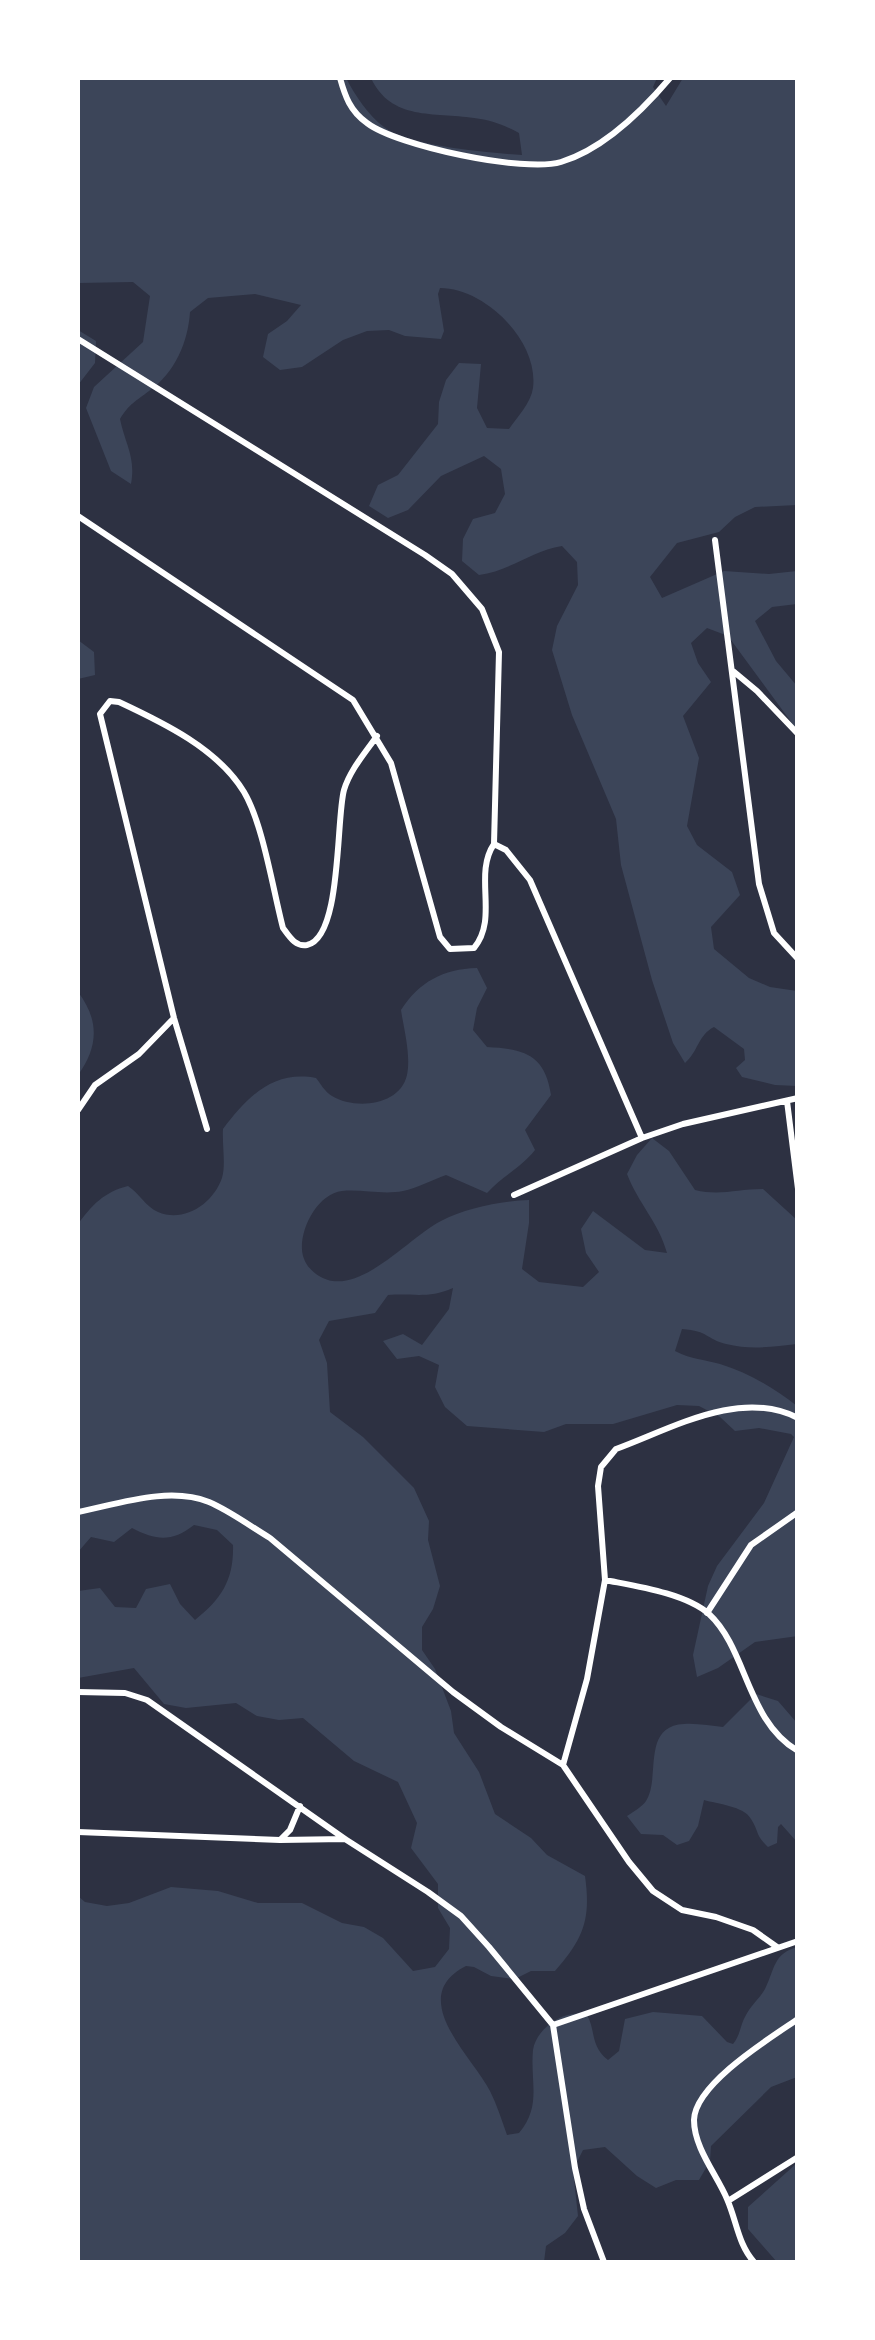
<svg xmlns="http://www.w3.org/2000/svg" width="875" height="2340" font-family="Roboto,sans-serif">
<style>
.green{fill:#3c4559}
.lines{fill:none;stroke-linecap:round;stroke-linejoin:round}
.minor{stroke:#fff;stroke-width:6}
</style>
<rect width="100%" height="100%" fill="#2d3142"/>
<path class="green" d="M78,78H346C355,95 368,115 384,127C407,146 491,153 522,155L519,133C504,125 491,120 474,118C434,112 391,121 371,78H657L653,87L666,106L683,78H797V505L755,507L735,517L719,532L677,543L650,577L662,598L724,571L769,574L797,571V604L772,607L755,621L776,661L797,686V730L728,636L707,628L691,643L698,663L711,682L683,716L699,758L687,826L697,845L732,872L740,895L711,927L714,949L749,978L770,987L797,991V1086L775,1085L742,1077L736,1068L745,1060L744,1049L714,1027C698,1035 698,1052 685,1063L673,1043L652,980L621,865L616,819L572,715L552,650L557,626L578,585L577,562L562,546C531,551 510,571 479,575L462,561L463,539L473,519L495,513L505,494L501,469L484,456L441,476L408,510L388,518L369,506L378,485L398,475L438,424L439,402L446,380L459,363L481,364L477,408L487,428L509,429C517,417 531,403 533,388C539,341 485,288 440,288L438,294L444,331L441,339L405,336L389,330L367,331L343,340L302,367L280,370L263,357L268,334L287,321L301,305L255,294L208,298L190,312C188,342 175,373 149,391C136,401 129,404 120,419C125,444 136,457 131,484L111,471L86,408L94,387L143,342L150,296L133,282L78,283Z
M78,330L96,341L95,363L78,385Z
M78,640L94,652L95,675L78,679Z
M477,968L487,988L477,1008L473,1030L487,1047C525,1049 545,1055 551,1095L525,1130L535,1150C521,1168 502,1176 487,1193L446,1175C432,1180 417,1188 403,1191C383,1195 362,1189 342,1191C316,1194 297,1234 303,1256C306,1265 309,1268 316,1274C355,1303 407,1238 441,1221C466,1208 501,1201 529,1200V1223L522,1269L539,1282L583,1287L599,1272L586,1253L581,1229L593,1211L645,1250L667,1253C659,1223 638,1203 627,1174L637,1155L652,1138L669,1151L695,1190C720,1196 737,1189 763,1189L797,1220V1344C773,1347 750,1350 726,1344C706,1339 709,1331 682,1329L675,1351C693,1360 703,1359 720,1364C749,1373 774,1388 797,1406L798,1636L755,1642L718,1668L697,1677L693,1655L708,1586L717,1566L764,1503L794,1437L791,1434L759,1428L735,1431L720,1417L699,1406L677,1405L613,1424H566L544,1432L467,1426L445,1407L435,1387L439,1365L419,1356L397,1359L383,1341L403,1334L422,1345L449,1309L453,1288C428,1299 414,1293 388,1295L375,1313L329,1321L319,1340L327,1363L330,1412L363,1437L414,1488L429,1521L428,1540L440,1586L433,1609L422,1627V1650L435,1669L451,1711L454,1733L479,1772L495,1814L531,1838L547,1855L585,1876C591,1919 584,1938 555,1971H531L515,1979L491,1976L474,1967L466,1966C405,1997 472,2056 490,2091C497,2105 502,2121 507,2135L519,2133C542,2106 530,2082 533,2050C536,2028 566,2008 587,2015C596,2031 590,2046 608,2060L619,2051L625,2019L653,2012L702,2016L727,2042L733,2044C741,2034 740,2025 746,2015C751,2005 760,1998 765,1989C775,1969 773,1954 797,1947V2077L771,2087L711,2146L710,2161L699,2180H676L656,2188L637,2176L605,2147L583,2150L573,2170L578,2216L565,2233L546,2246L544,2262H78V1896L85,1902L107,1906L129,1903L171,1887L218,1891L258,1903H302L342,1923L364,1927L383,1938L413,1971L435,1967L449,1949L450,1928L438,1908V1884L411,1848L417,1823L398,1782L354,1761L303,1718L279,1720L257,1716L236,1703L186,1708L164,1704L134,1668L78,1678V1591L100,1588L115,1607L136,1608L146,1589L170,1584L180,1604L195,1620C222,1599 234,1579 233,1545L217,1530L194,1525C172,1542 157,1541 132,1528L114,1542L91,1537L78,1552V1224C92,1205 104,1192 128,1186C139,1193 146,1207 158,1212C184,1223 213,1204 222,1178C226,1165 222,1144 223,1129C247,1097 273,1070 316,1078C320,1083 325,1092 332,1096C355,1110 400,1106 407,1075C411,1055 404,1030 401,1010C419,982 443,969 477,968Z
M78,992C100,1021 98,1047 78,1075Z
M756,1694L778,1701L797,1723V1842L781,1824L778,1827L777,1843L768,1847C755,1835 759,1831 751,1819C744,1806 717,1804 704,1800L698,1826L689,1841L677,1845L663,1835L641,1834L627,1816C633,1812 642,1807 646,1801C661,1778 641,1726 684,1724C697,1723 711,1726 723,1727Z
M797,2163V2262H777L748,2229V2207Z"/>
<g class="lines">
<path class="minor" d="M340,78C345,96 350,111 367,123C397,146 525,173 561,162C604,149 642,111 670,78
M78,339L425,555L452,574L482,609L499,652L494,844C473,875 499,918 474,948L450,949L440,937L391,763L353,700L78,516
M715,540L759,884L774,933L798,959
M733,671L757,691L798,734
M494,844L506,850L530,880L642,1138
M787,1101L798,1189
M78,1110L95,1085L139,1054L173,1019
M207,1129L174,1018L100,714L110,701L119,702C164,723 218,749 244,792C263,824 273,890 283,928C289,936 295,947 307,945C342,938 336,818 344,790C350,770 365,753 377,736
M514,1195L642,1138L683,1124L798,1098
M78,1512C118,1504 169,1486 209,1502C230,1511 250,1526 270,1538L453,1692L501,1727L563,1765L629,1862L653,1891L682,1910L716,1917L753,1930L777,1947
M605,1580C635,1586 685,1593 709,1614C747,1649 747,1722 798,1751
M707,1613L751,1545L798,1512
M78,1692L125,1693L147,1700L345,1839L428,1892L461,1916L489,1947L553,2025L575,2168L584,2209L604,2262
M563,1765L587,1679L605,1580L598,1486L601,1467L616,1449C671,1429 740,1388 798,1418
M78,1832L280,1840L345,1839
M281,1839L290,1830L300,1806
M553,2025L798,1941
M728,2201L798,2157
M754,2262C738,2244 737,2222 727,2199C717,2175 694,2148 694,2120C695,2084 770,2038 798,2019"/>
</g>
<rect width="875" height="2340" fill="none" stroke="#ffffff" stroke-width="160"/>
</svg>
